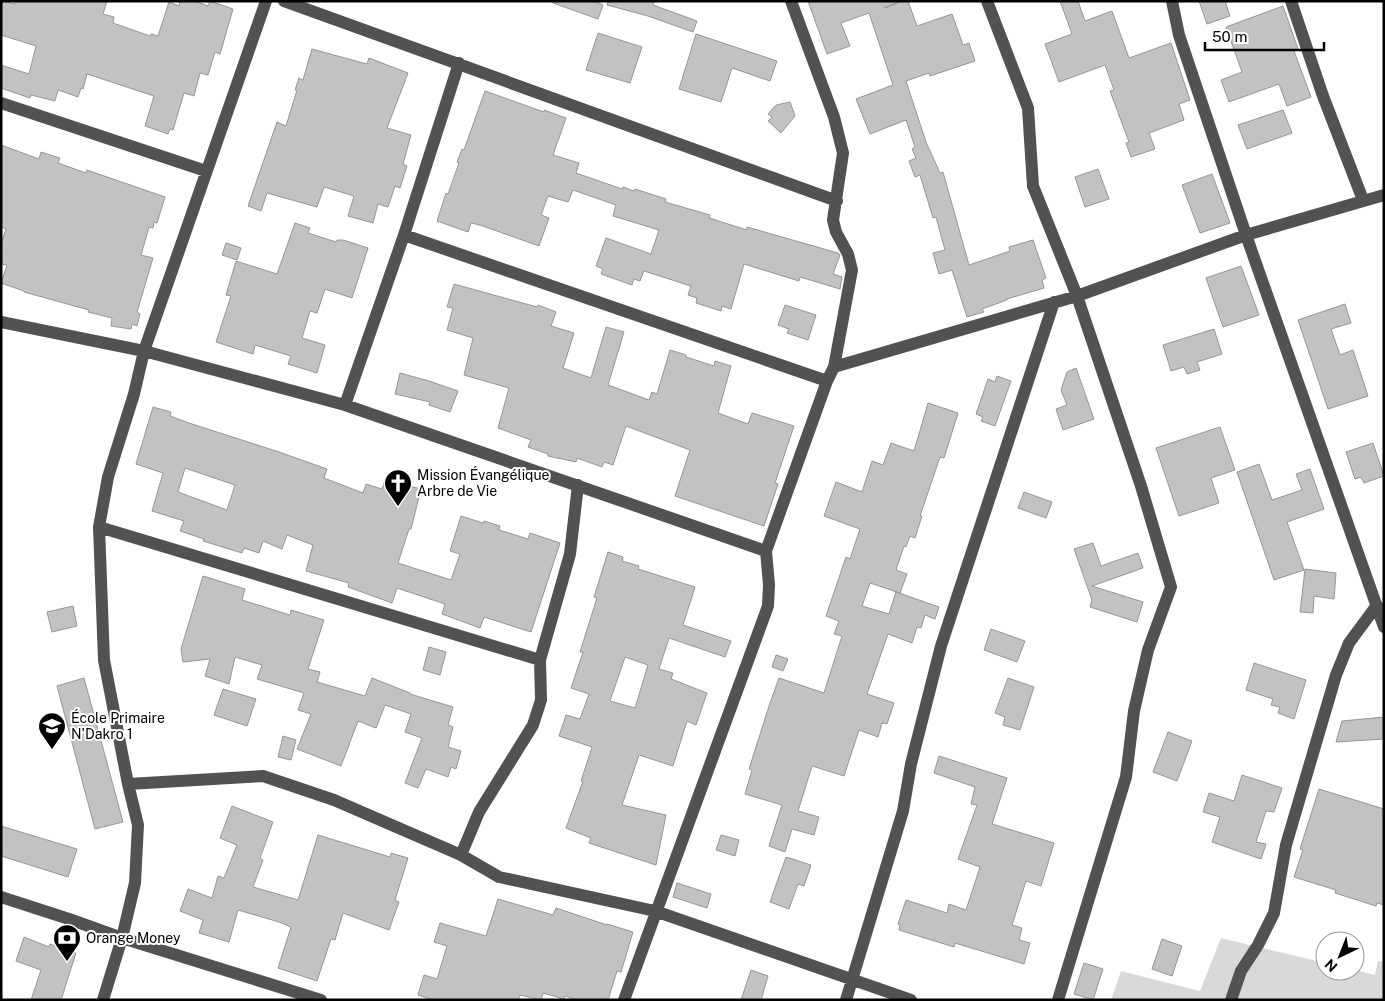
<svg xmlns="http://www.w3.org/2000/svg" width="1385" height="1001" font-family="'Public Sans',sans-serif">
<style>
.green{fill:#d9d9d9}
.building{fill:#c2c2c2;stroke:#969696;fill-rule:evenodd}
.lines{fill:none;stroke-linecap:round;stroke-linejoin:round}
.minor{stroke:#525252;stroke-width:12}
.labels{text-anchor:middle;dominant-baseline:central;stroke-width:4;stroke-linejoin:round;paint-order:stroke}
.poi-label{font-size:14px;fill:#000;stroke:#fff;text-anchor:start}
</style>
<rect width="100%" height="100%" fill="#fff"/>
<path class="green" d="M1221,938L1325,963V971L1355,970L1375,975L1378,961L1384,962V1000H1111L1121,971L1200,991Z"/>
<path class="building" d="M3,1L15,4L16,1H107L103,14L114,17L113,23L150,36L151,34L158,36L169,2L179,6L180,1H195L208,6L210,1L233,9L220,54L215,52L208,75L200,73L194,96L184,93L173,130L170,129L168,134L145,126L154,96L87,74L83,89L81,88L78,97L58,90L55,101L31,95L30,98L1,88V65L29,74L36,46L1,35V8Z
M553,1H594L603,5L598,19L553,3Z
M608,1H654L653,5L697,21L693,32L648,16L607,5Z
M808,1H896L897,3L884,8L903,1H908L917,26L952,14L963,45L969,43L975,61L930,76L929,73L906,81L926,142L940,173L943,172L969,265L1010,251L1009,247L1033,240L1046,278L1042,280L1044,288L1007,299V300L982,309L984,312L967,317L952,270L939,274L933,253L945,250L936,217L933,218L920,175L915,177L909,161L916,158L912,149L915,147L906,120L870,134L856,99L893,85L869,13L841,23L850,46L827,54Z
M1060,1H1078L1085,21L1112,11L1129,58L1171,43L1190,100L1179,104L1184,120L1149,133L1155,149L1131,157L1126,143L1129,142L1110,91L1114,90L1105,65L1059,82L1045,44L1072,34Z
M1199,1H1225L1230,16L1207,24Z
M1283,6L1298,49L1294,51L1311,97L1287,106L1279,84L1229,102L1221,80L1242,72L1226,27Z
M598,33L642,47L630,83L586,70Z
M696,34L777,61L770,81L732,68L721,102L679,89Z
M312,49L367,64L369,58L408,73L387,128L411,135L403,164L407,166L400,188L395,186L388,207L378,204L373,223L348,216L354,196L324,187L317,207L267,193L261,211L248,206L277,122L286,126L297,90H295L299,78L303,80Z
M485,91L544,112V110L566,118L553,155L579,163L576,173L622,189L623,187L634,191L635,189L666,199L665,202L710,215L709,218L747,230V227L838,253L840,255L833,274L842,277L840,289L800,277L799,281L744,264L731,309L722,306L721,311L696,303L697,298L688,295L691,286L644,271L640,281L634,279L632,285L601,274L603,269L596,266L606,238L651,254L659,230L613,216L616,205L573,190L568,202L548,196L541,215L549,218L539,246L480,225L471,223L468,232L437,221L446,193L448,194L459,163L457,162L462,149L464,150Z
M790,102L795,116L781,133L768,121L772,117L768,114L776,105Z
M1283,110L1292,133L1247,149L1238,125Z
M1,145L39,159L41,152L60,158L58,163L86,173L87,170L165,197L157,223L154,222L153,228L149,227L141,255L153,258L137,312L140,314L137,326L132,324L131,329L111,326L112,318L88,312L89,310L24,292V291L1,283L7,265L1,264V244L6,229L1,227Z
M1098,169L1109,199L1085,207L1075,177Z
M1212,174L1230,223L1200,233L1182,185Z
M295,223L310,228L308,233L336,242L337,240H343L368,248L352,298L325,289L317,313L310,311L302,338L325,345L317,373L288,364L291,356L255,345L253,354L216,342L231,296L226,295L236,261L277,274Z
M226,243L241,248L237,260L222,255Z
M1241,266L1259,315L1223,327L1206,278Z
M454,284L537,307L538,305L556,312L551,326L574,333L563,368L591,378L606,327L624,332L608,385L649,400L652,392L657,394L670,350L686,355V357L714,366L715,361L731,366L718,413L748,424L752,413L794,426L775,483L778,484L764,526L675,496L690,450L626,426L613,465L604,462L602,467L577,458L576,462L548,456V454L528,447L531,440L498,428L509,388L464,375L473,338L447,330L453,308L447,307Z
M1345,304L1351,323L1331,329L1340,355L1353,350L1368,396L1328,409L1298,320Z
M785,305L816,315L808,340L787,333L789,329L778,325Z
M1214,329L1222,354L1197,362L1200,370L1187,374L1184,367L1171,371L1163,345Z
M1076,368L1094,419L1063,430L1056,409L1067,405L1061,390L1067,372Z
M400,373L429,381L458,391L450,412L429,405L430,402L395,394Z
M997,376L1011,381L995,426L981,421L983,417L976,414L988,379L995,382Z
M928,403L958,413L944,458L940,457L920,516H922L915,538L910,536L906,547L904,546L896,570L907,574L900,593L870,583L862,606L889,614L896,592L939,607L935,619L925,615L921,628L917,627L912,643L888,634L867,694L894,703L887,724L882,723L878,737L859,730L844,776L812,766L798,811L819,817L814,835L792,829L785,852L769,846L782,805L745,794L752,770L749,769L770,703L779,678L824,693L842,636L834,634L839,621L826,616L846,557L850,559L860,529L824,516L836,482L862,492L872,461L883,465L891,443L914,451Z
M153,407L171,412L170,416L189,423L279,452L327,469L324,478L363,493L366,484L382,489L385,480L421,489L411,529H409L398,563L451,580L460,554L450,551L461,516L483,523L484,521L500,526L499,530L528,539L530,533L560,543L531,632L484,617L480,628L442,614L445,604L397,588L392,603L348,587L349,583L306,571L313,545L287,535L282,549L263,541L259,553L244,548L242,553L203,541L204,539L180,531L184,521L152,511L163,473L136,464ZM185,468L235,485L227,510L178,492Z
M1220,427L1235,470L1211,478L1219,503L1179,516L1156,448Z
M1373,443L1384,476L1364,483L1361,477L1355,479L1346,452Z
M1259,464L1272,500L1302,490L1296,474L1310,469L1324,509L1287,522L1304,570L1274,580L1237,472Z
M1024,492L1052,502L1046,518L1018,508Z
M1093,543L1101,566L1138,553L1143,568L1092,586L1143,602L1137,622L1090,607L1092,600L1074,549Z
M608,552L623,557L622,561L639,566L638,569L695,587L683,625L731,641L725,657L669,638L659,669L673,673L671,679L707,693L696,725L687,721L673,766L639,755L622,805L666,815L656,865L589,843L591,838L566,828L583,781H581L592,747L559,736L566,715L580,719L589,694L571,688L583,652H580L597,598L594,597ZM625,657L648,665L635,708L610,701Z
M1305,569L1336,573L1334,599L1314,596L1313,613L1300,612Z
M203,576L245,589L242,600L290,615L291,610L324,620L308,669L320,672L317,682L365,696L372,678L410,693V694L453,707L448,725L453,727L448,747L461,751L456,769L451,767L448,777L426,769L418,788L405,783L422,738L405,732L411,714L385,705L376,728L358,721L341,766L297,749L311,714L298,710L304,693L257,679L262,665L235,657L229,684L205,676L210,659L183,662L181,649Z
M73,606L77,626L52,632L47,612Z
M991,629L1025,641L1017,662L984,650Z
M429,647L446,652L440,675L423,670Z
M776,655L788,659L783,671L772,667Z
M1254,663L1306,680L1294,719L1278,713L1280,707L1271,705L1273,699L1246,690Z
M84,678L123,822L95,829L57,686Z
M1008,678L1034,687L1020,730L1003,725L1005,717L995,713Z
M223,689L256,699L247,726L214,715Z
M1384,717V739L1336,742L1342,721Z
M1168,732L1192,741L1177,781L1153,772Z
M283,736L296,740L291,760L278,757Z
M939,756L1007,778L992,824L1054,843L1041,886L1026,881L1012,925L1022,928L1019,940L1030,943L1024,964L955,943L954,947L899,930L900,925L898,924L906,900L947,913L949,904L966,910L980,867L958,859L977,805L971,804L975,787L934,773Z
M1242,775L1282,788L1274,812L1266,811L1256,842L1266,844L1261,859L1212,842L1220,817L1203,812L1209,793L1234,801Z
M1319,789L1384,809V905L1377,903L1376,906L1335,893L1336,890L1294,877L1303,850L1300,849Z
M232,806L273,822L260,858L263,860L253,887L298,900L318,835L390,857L391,853L408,858L395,900L399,902L389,930L343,913L335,940L331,939L317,981L278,968L291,927L279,922L238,910L229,942L199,933L203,920L180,911L188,889L212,898L218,876L224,878L237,845L220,838Z
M1,826L77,849L68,877L1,856Z
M721,835L739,840L735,856L716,850Z
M786,857L811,865L804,886L798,884L789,909L770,902Z
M677,883L711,894L707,908L673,897Z
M498,899L553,915L556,908L607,925V924L633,932L621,972L617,971L608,1000H578L565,996L564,999L543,993L541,1000L520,995L518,1000H434L418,995L424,975L437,979L447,946L434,942L440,923L486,936Z
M24,937L49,947L50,944L76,953L61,1000H31L41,970L16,961Z
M1162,939L1182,946L1172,976L1152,969Z
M1084,963L1103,969L1093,1000L1074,994Z
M751,970L768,976L761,1000H741Z"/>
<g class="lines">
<path class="minor" d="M284,1L837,201
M987,1L1028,108L1033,186L1077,296L1141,486L1171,587L1148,650L1134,711L1126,777L1058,1000
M1172,1L1179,35L1246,235L1384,627
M1291,1L1323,96L1363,200
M1,103L206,171
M404,235L827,381
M1,322L144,351L345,405L766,551
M834,367L1077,296L1246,235L1384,195
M345,405L404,235L459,63
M99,527L540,660
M128,784L263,776L334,800L461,855L499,877L655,911L911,1000
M461,855L479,812L533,725L541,700L540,660L570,554L578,485
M1,897L69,919L122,938L321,1000
M103,1000L122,938L135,883L138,825L128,784L104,660L99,527L108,477L134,394L144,351L266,1
M624,1000L768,606L769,585L766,551L827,381L834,367L852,270L848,254L836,232L833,220L843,153L834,117L791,1
M846,1000L903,811L911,764L941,646L1054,302
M1231,1000L1241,971L1258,945L1274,913L1286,845L1336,675L1349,643L1377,605"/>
</g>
<defs>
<g id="church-pin" transform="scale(1.4375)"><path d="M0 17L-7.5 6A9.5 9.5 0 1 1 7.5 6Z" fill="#000" stroke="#fff"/><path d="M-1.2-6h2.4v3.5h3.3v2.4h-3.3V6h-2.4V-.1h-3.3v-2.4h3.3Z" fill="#fff"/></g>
<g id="school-pin" transform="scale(1.4375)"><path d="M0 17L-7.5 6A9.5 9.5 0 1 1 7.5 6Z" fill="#000" stroke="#fff"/><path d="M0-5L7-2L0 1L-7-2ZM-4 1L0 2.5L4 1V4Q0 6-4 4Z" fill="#fff"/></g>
<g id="bank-pin" transform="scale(1.4375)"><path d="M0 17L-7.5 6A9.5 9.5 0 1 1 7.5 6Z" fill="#000" stroke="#fff"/><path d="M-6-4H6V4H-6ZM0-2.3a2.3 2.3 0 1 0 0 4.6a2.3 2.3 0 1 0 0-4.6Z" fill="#fff"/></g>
</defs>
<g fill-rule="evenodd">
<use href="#church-pin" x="398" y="483"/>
<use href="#school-pin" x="52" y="726"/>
<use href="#bank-pin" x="67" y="938"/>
</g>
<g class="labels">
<g class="poi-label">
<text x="417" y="475">Mission Évangélique<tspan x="417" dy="16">Arbre de Vie</tspan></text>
<text x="71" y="718">École Primaire<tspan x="71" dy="16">N'Dakro 1</tspan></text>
<text x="86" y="938">Orange Money</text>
</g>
</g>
<rect width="1385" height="1001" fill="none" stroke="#000000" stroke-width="5"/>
<g transform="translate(1340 956) rotate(223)"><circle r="24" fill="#ffffff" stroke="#999999"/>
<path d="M0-4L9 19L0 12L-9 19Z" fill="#000000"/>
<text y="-8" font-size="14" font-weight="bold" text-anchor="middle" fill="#000000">N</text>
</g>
<path d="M1205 42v8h119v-8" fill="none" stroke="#000000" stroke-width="2.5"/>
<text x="1212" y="42" font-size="15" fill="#000000" stroke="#ffffff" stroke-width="4" paint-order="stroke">50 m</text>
</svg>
